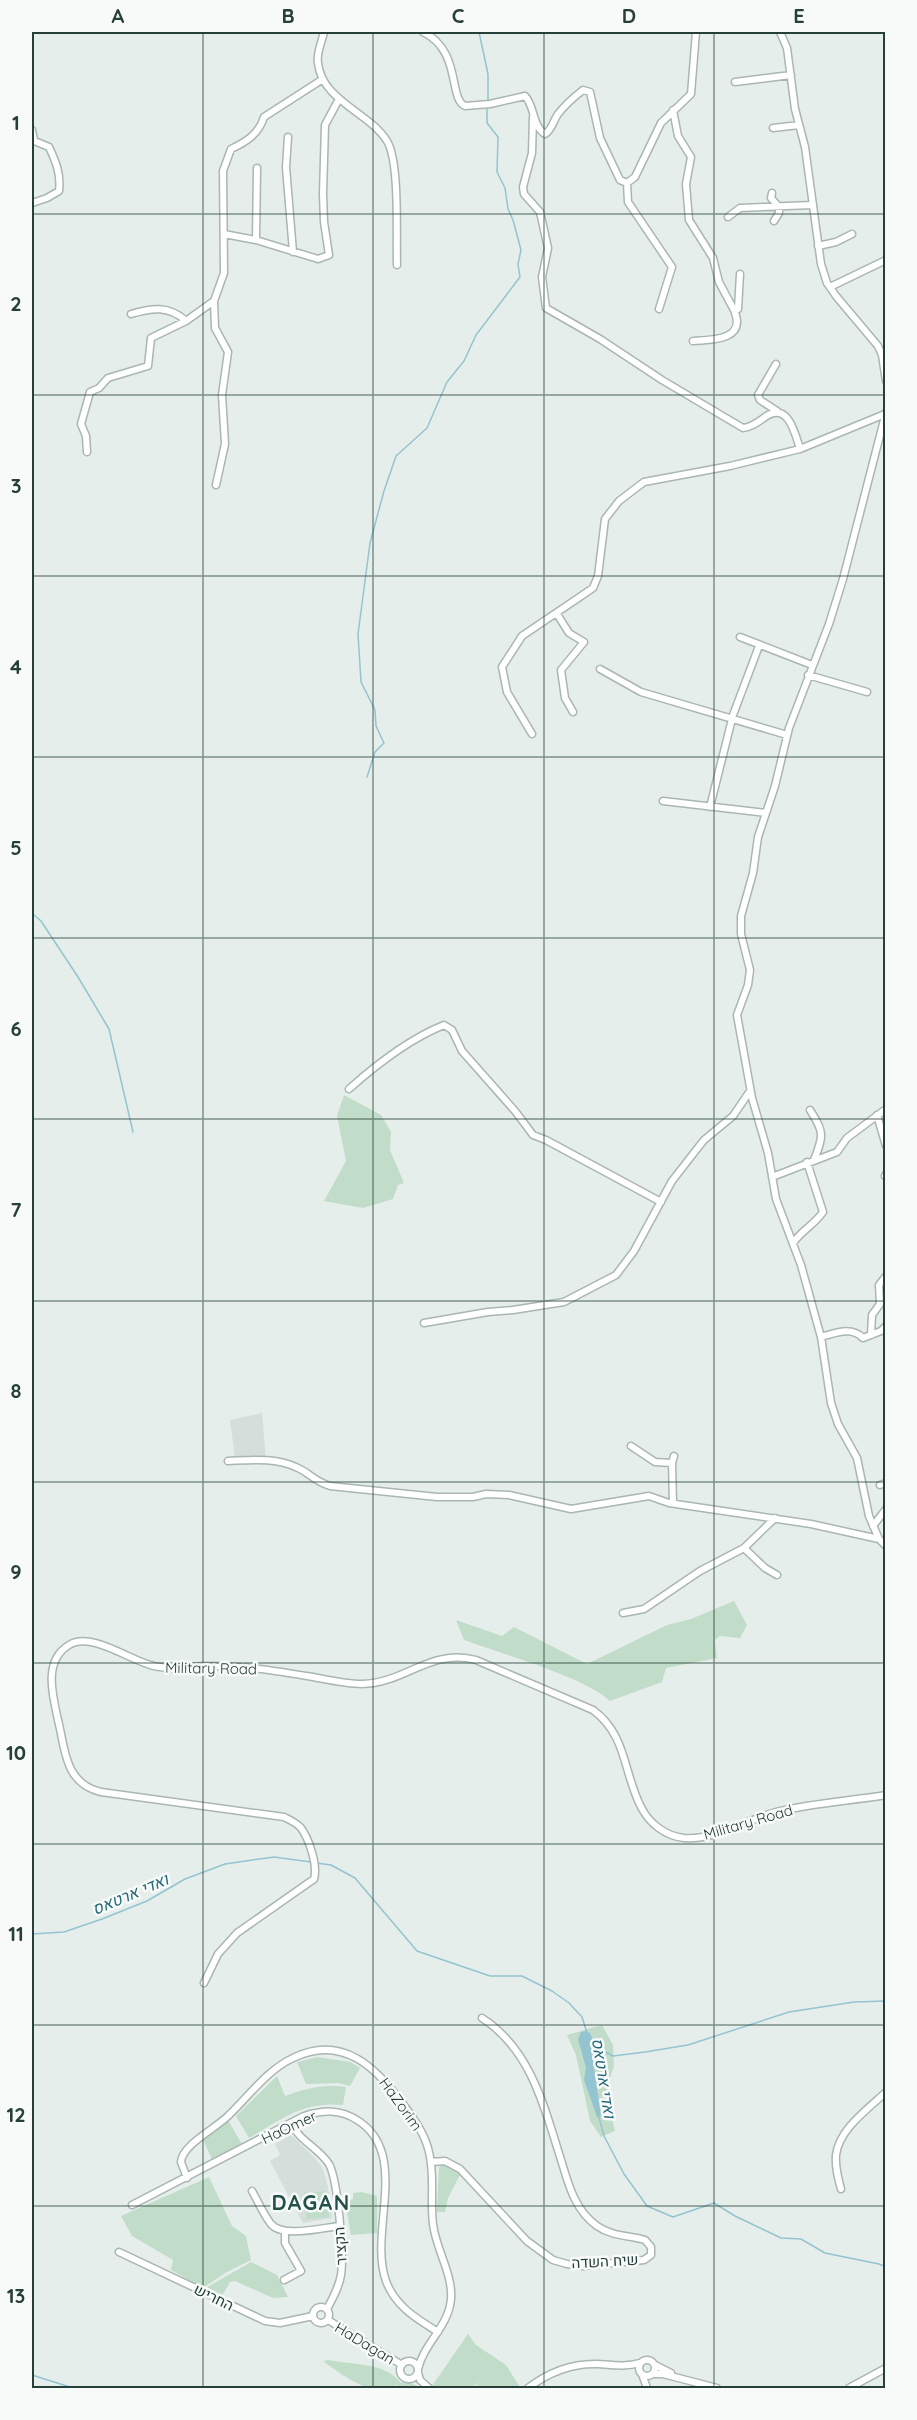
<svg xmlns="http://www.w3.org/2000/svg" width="917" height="2420" font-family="Quicksand,Heebo,sans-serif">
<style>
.built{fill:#d4deda}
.green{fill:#c1ddc9}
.water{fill:#93c4cf}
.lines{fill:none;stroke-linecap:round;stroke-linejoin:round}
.stream{stroke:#93c4cf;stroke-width:1.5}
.minor-casing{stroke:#a9b6b2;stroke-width:9}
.minor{stroke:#fff;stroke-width:6}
.grid{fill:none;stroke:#263f39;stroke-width:1.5;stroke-opacity:0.55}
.labels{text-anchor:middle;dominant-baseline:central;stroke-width:5;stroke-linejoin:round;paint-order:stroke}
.street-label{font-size:15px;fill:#263f39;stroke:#f7faf9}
.water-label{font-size:16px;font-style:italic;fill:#236878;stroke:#f7faf9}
.district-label{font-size:21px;font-weight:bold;letter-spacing:1.5px;fill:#235147;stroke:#f7faf9}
.neatline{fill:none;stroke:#263f39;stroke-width:2}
.grid-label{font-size:20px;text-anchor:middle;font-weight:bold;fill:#263f39}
</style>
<rect width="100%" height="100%" fill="#e6eeeb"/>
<path class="built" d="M262,1413L266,1461L235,1458L230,1420Z
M291,2135L314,2157L323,2169L328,2187L332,2218L303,2223L270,2161L280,2155L275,2144Z"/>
<path class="green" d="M344,1095L381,1115L391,1132L390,1150L404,1183L398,1185L393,1199L363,1208L324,1201L346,1161L337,1116Z
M734,1601L747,1625L740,1638L720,1636L715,1640L717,1658L666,1668L662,1682L610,1701C585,1677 499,1653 464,1640L456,1620L502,1636L514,1627L587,1664L667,1625L691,1619Z
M602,2025L613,2045L614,2066L609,2081L607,2096L615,2131L601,2137L590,2121L576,2055L567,2035Z
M317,2057L350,2062L360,2068L350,2086L338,2083L306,2084L297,2062Z
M277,2076L285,2096C309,2088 321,2084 346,2087L343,2105C303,2101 282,2119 249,2138L236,2116Z
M228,2120L243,2146L213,2162L203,2139Z
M444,2164L461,2173L448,2198L445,2212H437L439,2167Z
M209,2177L232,2226L246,2236L251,2260L225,2273L203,2288L171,2270L173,2260L132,2236L121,2216Z
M326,2191L329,2217L307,2219L304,2193Z
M362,2192L377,2196V2233L351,2235L345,2201L353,2199V2193Z
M251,2262L277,2275L288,2297L273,2298L235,2281L230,2282L222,2296L204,2289Z
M468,2334L476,2345L506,2365L520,2387L518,2388H473L481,2382C468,2390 446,2392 432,2386Z
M328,2360C353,2365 385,2362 401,2383L406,2381L422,2388H399L396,2385C371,2399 343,2375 323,2361Z"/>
<path class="water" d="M586,2031L590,2033L593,2040V2060L601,2116L597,2117L584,2080L586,2068L578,2039L581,2032Z"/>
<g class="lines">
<path class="stream" d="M479,32L488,74V100
M367,777L375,752L384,743L376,726L375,710L361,682L358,634L370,543L384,491L396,456L427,428L447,382L464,361L476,335L520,277L518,264L521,250L513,220L508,209L505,188L497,172L498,137L487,123V109
M32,913L41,921L78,977L109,1029L133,1132
M316,1863L331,1865L355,1878L417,1951L490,1976H522L552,1991L569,2003L582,2017L587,2033
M32,1934L64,1932L102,1919L147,1901L185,1879L225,1864L274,1857L311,1862
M593,2045L613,2056L645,2052L688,2045L789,2012L854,2002L886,2001
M599,2117L604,2136L624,2174L647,2206L673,2217L714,2203L735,2216L781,2238L801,2239L825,2253L879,2264L886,2267
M32,2375L73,2388"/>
<g class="minor-casing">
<path id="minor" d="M324,32C322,41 316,54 318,63C322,101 369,112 387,141C400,162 396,237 397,265
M423,32C462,51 448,98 465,106L490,104L525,96C535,106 532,126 545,134C552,130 553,121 558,114C565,105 574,97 583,90L590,92L600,138L620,180L627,183L635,177L661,123L691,94L696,32
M780,32L787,48L795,109L805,147L821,264L827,283L836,296L878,346L882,355L886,381
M735,82L791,75
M673,110L678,136L691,157L686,184L689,220L713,258L719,282L734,310L738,309L740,274
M533,117L532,153L523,187L524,194L540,212L548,248L542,277L546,308L600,339L662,380L743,428C752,427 758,422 765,417C788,401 795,433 800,449
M773,128L799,125
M32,130L34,140
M288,137L286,167L293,252
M32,140L49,147C56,162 61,174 59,191L47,198L32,203
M627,183L628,202L672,267L659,309
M772,193L771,198L779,207V213L774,221
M728,217L740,208L812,205
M224,234L256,240L318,259L329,255L324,222L323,194L325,125L339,99
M256,240L257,168
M818,246L836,242L852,234
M830,287L886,260
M131,314C151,308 169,305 186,321L214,301
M693,341C713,340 747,340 734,310
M776,364L758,395L760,400L777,411
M886,412L843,579L829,624L789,728L775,786L758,837L753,873L741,916V934L750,970L748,985L737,1015L752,1098L768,1153L776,1199L801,1265L821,1337L831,1403L838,1424L857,1458L869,1516L879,1539L886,1546
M87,452L86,436L81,424L90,392L99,388L108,378L148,366L151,338L186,321
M216,485L225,444L222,395L228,352L215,328L214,301L224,273L223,171L231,149C246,142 259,134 264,117L323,79
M557,614L569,633L584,642L561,670L565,698L573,712
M740,637L812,665
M600,669L641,692L787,735
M808,675L867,692
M532,734L507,692L502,667L522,636L593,588L598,576L605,519L619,501L644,482L730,466L800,449L885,414
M663,801L766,813
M710,807L733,715L759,646
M349,1089C377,1064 409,1039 444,1025L452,1030L462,1051L515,1111L533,1135L546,1140L661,1202
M810,1110C824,1132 824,1135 814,1160
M877,1115L886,1146
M885,1176L886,1174
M772,1177L837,1152L847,1138L886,1109
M793,1243C802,1230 814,1225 823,1212L807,1162
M424,1323L488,1312L513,1310L564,1302L616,1275L634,1251L672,1181L704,1140L733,1116L750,1091
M871,1335L872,1315L880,1304L879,1285L886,1276
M821,1337C836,1333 851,1326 863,1338L881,1331L886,1326
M631,1446L655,1462L672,1463
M228,1461C251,1460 276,1457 298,1468C311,1474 314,1481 330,1486L437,1497H473L486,1494L509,1495L571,1509L649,1496L669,1503L811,1524L879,1539
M880,1485L886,1483
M673,1503L672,1463L674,1456
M873,1526L886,1509
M744,1548L765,1568L777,1575
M623,1613L644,1609L700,1571L744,1548L775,1518
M204,1983L218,1954L237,1933L314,1879C318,1865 309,1839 301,1828C297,1823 290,1820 284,1817L101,1792C71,1785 66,1761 61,1734C56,1706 39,1663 69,1645C92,1631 130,1661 154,1666C170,1670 189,1667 204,1666C241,1665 277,1671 313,1677C329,1680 346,1684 362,1684C406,1683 430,1648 476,1660L593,1710C627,1735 623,1772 641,1807C649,1823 665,1836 684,1838C716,1840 746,1820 776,1812C812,1803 849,1801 886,1795
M291,2123C299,2141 319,2148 329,2164C338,2180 344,2256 341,2275C339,2287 333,2298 327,2309
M431,2162L445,2161L460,2169L527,2241L553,2260L567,2264L583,2266L644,2260L651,2255V2247L645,2240C629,2235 613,2237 597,2226C576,2211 569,2187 562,2163C545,2110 532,2050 482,2018
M187,2178L181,2162C182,2145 216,2128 228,2116C249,2096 267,2070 293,2058C342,2034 376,2067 403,2104C414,2119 425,2134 429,2152C435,2176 430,2200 433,2224C436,2250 453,2274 451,2299C449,2326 424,2343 418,2369
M841,2189C838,2178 835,2167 836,2155C839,2129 868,2109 886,2092
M252,2191C258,2201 263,2214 271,2224C283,2238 321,2228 339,2226
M132,2205L304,2116C323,2110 340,2109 357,2120C411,2153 368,2232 386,2281C395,2306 417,2319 438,2332
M119,2252L265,2321L280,2323L313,2316
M284,2280L301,2271L285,2243V2231
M313 2315a8 8 0 1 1 16 0a8 8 0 1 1-16 0Z
M328,2320L402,2365
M639 2368a8 8 0 1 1 16 0a8 8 0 1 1-16 0Z
M400 2370a9 9 0 1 1 18 0a9 9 0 1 1-18 0Z
M655,2365L671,2373
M418,2373L420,2380L429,2388
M642,2374L647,2388
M653,2374H663L717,2388
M528,2388C549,2372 571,2363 598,2364C613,2365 626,2367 640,2363
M849,2388L886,2368"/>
</g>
<use href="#minor" class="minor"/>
</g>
<path class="grid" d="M203,32V2388M373,32V2388M544,32V2388M714,32V2388M32,214H886M32,395H886M32,576H886M32,757H886M32,938H886M32,1119H886M32,1301H886M32,1482H886M32,1663H886M32,1844H886M32,2025H886M32,2206H886"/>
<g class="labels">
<g class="street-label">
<text transform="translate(211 1668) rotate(1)">Military Road</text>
<text transform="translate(748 1822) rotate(-16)">Military Road</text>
<text transform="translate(401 2104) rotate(54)">HaZorim</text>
<text transform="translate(289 2127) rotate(-25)">HaOmer</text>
<text transform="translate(340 2246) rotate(-94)">הקציר</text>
<text transform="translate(605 2261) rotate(-3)">שיח השדה</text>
<text transform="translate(214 2297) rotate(26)">החריש</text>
<text transform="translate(365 2343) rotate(31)">HaDagan</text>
</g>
<g class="water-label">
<text transform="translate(130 1894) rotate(-23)">ואדי ארטאס</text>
<text transform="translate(604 2078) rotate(81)">ואדי ארטאס</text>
</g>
<g class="district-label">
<text x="311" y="2202">DAGAN</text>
</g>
</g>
<rect width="917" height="2420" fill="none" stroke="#f7faf9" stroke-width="66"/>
<rect x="33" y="33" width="851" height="2354" class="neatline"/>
<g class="grid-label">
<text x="118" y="23">A</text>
<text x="288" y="23">B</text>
<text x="458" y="23">C</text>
<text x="629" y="23">D</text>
<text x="799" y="23">E</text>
<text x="16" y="130">1</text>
<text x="16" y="311">2</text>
<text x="16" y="493">3</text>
<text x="16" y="674">4</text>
<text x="16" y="855">5</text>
<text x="16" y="1036">6</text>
<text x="16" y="1217">7</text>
<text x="16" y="1398">8</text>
<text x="16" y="1579">9</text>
<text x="16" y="1760">10</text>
<text x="16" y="1941">11</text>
<text x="16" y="2122">12</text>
<text x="16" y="2303">13</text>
</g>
</svg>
